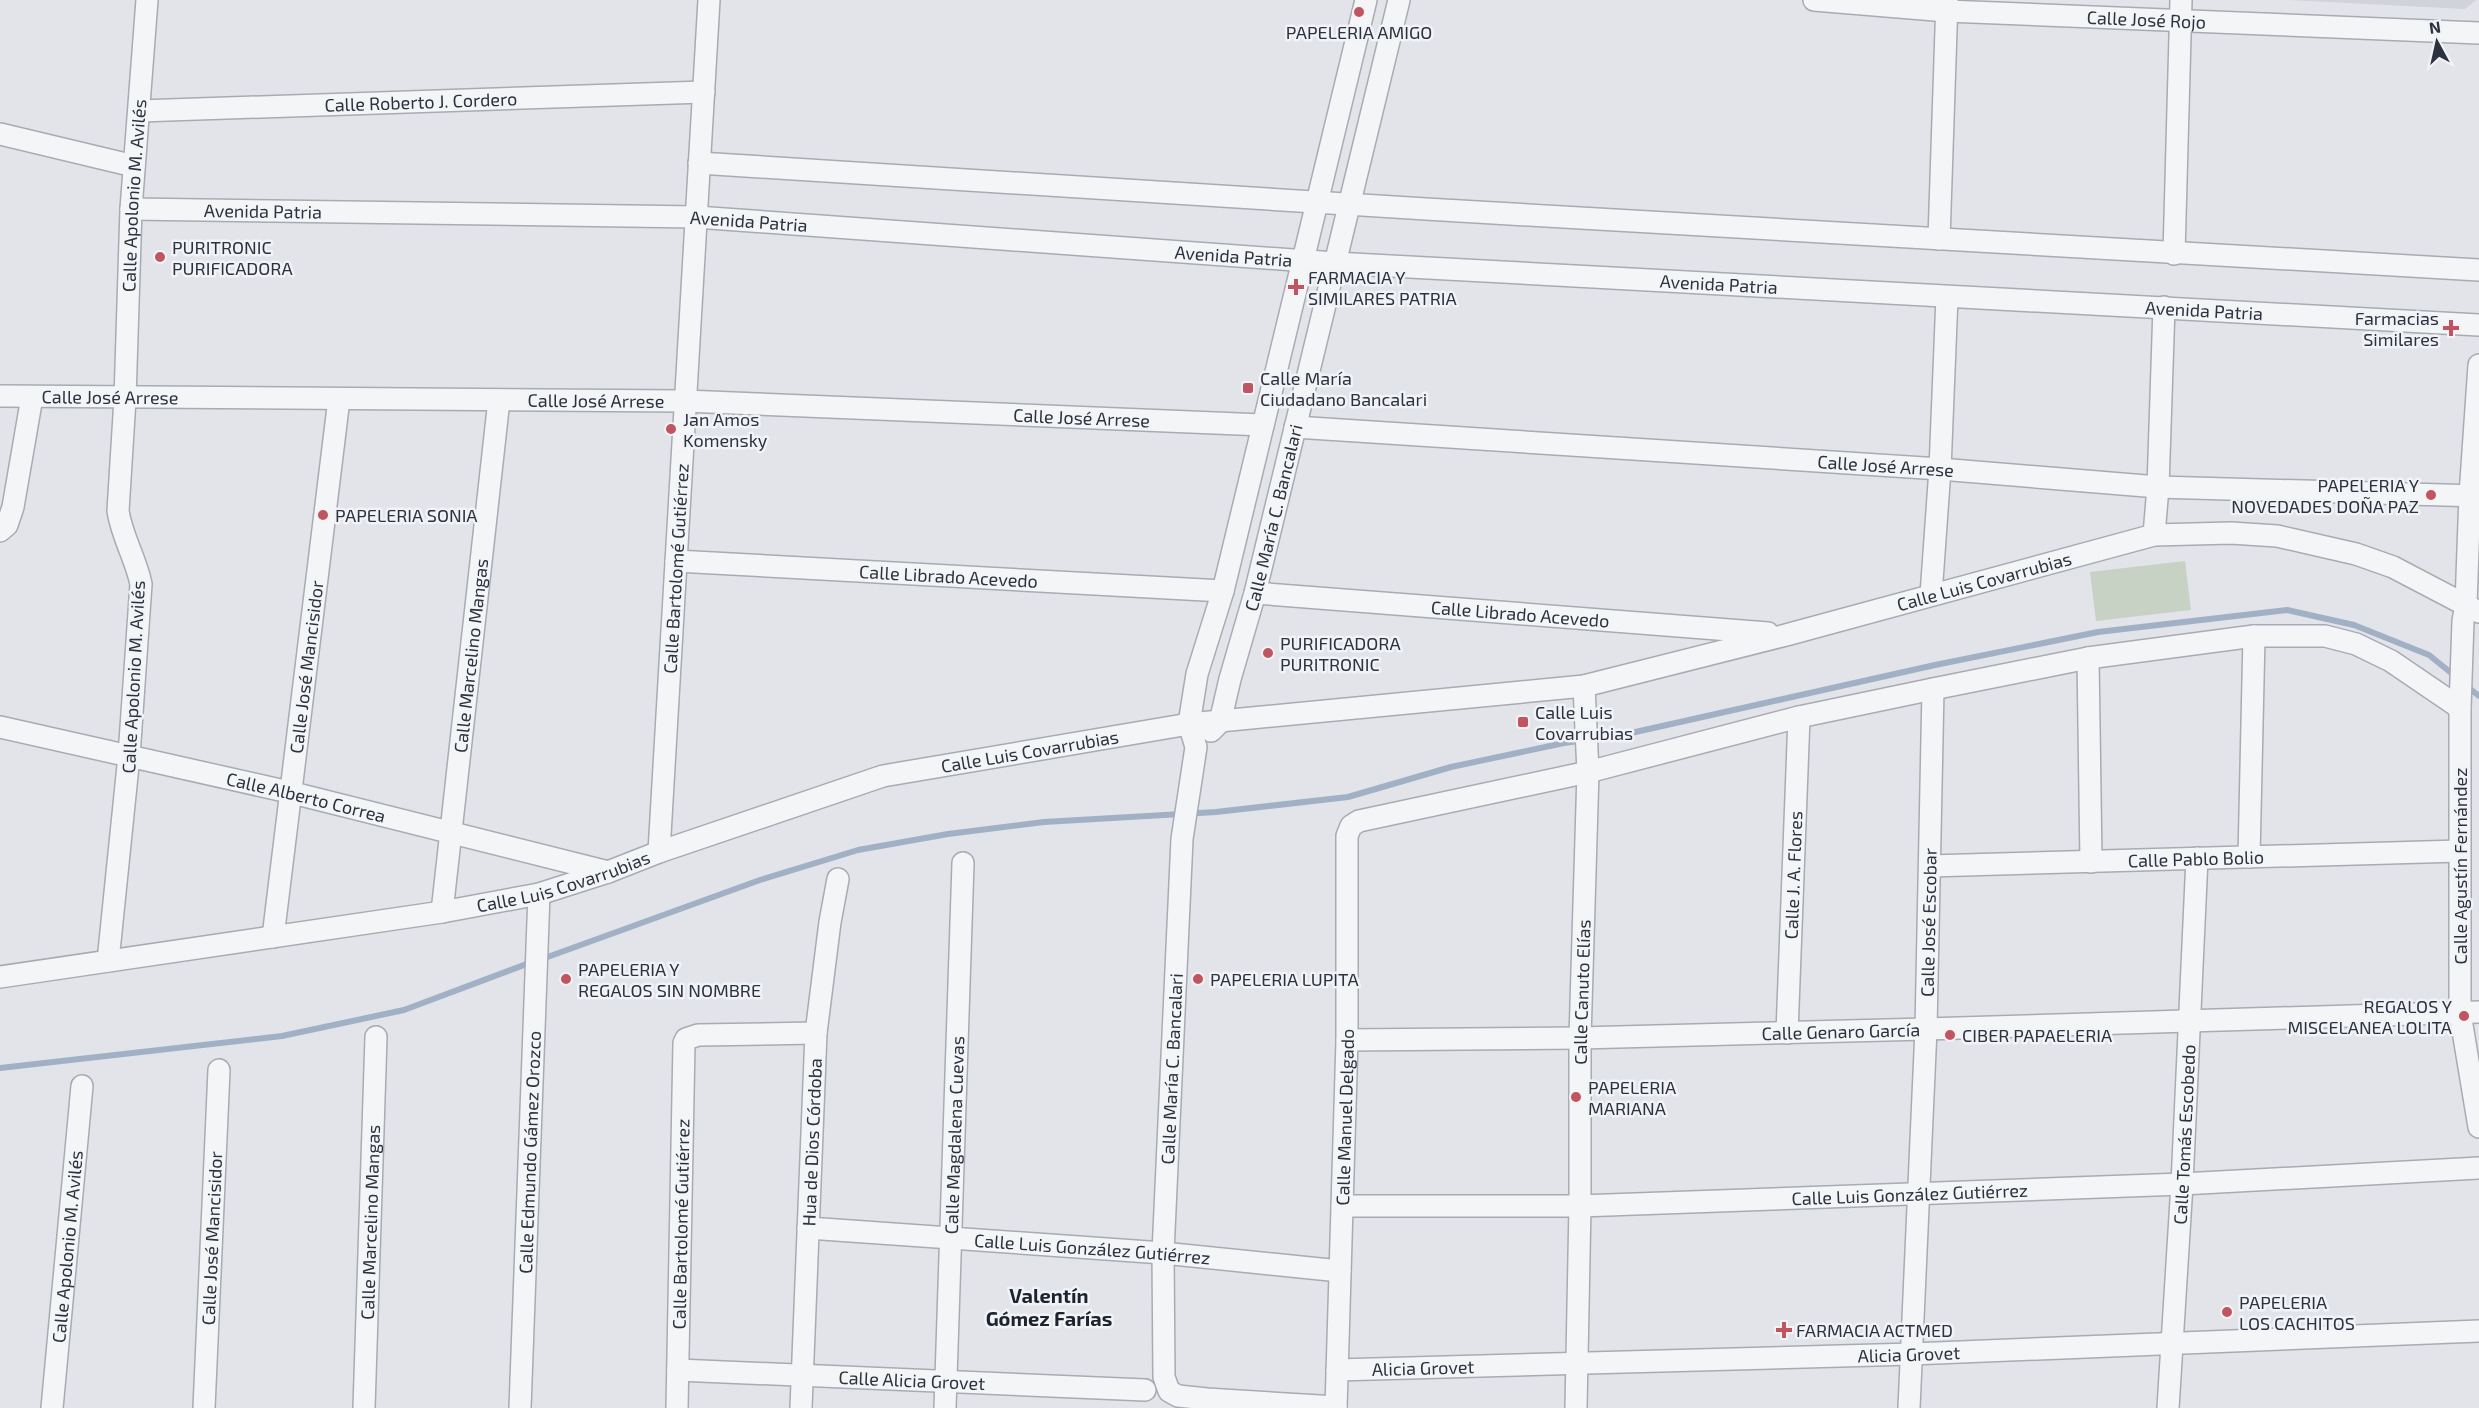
<svg xmlns="http://www.w3.org/2000/svg" width="2479" height="1408" font-family="'Exo 2',sans-serif">
<style>
.built{fill:#d0d3da}
.green{fill:#c7d2c4}
.lines{fill:none;stroke-linecap:round;stroke-linejoin:round}
.stream{stroke:#a1b0c5;stroke-width:6}
.minor-casing{stroke:#a8abb3;stroke-width:24}
.minor{stroke:#f4f5f7;stroke-width:21}
.poi-dot{fill:#c0555f;stroke:#f1f3f6;stroke-width:2}
.labels{text-anchor:middle;dominant-baseline:central;stroke-width:5;stroke-linejoin:round;paint-order:stroke}
.street-label{font-size:18px;fill:#2c323f;stroke:#f1f3f6}
.poi-label{font-size:18px;fill:#2c323f;stroke:#f1f3f6;text-anchor:start}
.neighbourhood-label{font-size:20px;font-weight:bold;fill:#1e2330;stroke:#f1f3f6}
</style>
<rect width="100%" height="100%" fill="#e2e4e9"/>
<path class="built" d="M2289,0H2476L2465,9Z"/>
<path class="green" d="M2185,561L2191,610L2096,621L2090,572Z"/>
<g class="lines">
<path class="stream" d="M2465,685L2479,696
M542,959L760,880L858,850L948,834L1044,822L1216,812L1348,797L1451,767L1564,743L1622,735L1935,665L2098,632L2287,610L2354,625L2429,655L2455,676
M0,1068L282,1036L404,1010L532,962"/>
<g class="minor-casing">
<g id="minor">
<path id="s1" d="M1814,0L1947,11L2479,33"/>
<path id="s2" d="M139,111L704,92"/>
<path d="M0,134L134,166"/>
<path d="M699,163C1292,201 1886,239 2479,270"/>
<path id="s3" d="M131,209L696,217L1335,263L2479,325"/>
<path d="M1939,239L1947,0"/>
<path d="M2174,254L2181,0"/>
<path d="M2479,365L2470,495L2466,604L2463,621L2460,708V1013L2479,1127"/>
<path id="s4" d="M0,396L685,401L1263,425"/>
<path id="s5" d="M1295,427L1940,469L2158,487L2479,496"/>
<path d="M0,531L7,525L13,507L32,397"/>
<path d="M2154,535L2158,487L2164,307"/>
<path id="s6" d="M676,561L1223,591"/>
<path id="s7" d="M1255,593L1768,633"/>
<path d="M1931,595L1940,469L1947,297"/>
<path d="M2088,658L2091,862"/>
<path id="s8" d="M0,727L289,792L608,872"/>
<path id="s9" d="M1211,731L1220,722L1230,679L1255,593L1399,0"/>
<path id="s10" d="M659,852L709,0"/>
<path d="M2249,857L2254,636"/>
<path id="s11" d="M1930,866L2459,851"/>
<path id="s12" d="M442,912L499,400"/>
<path id="s13" d="M273,937L339,399"/>
<path id="s14" d="M108,961L129,756L141,584C136,559 122,537 118,511L125,399L131,209L147,0"/>
<path id="s15" d="M0,977L442,912L539,894L608,872L659,852L883,776L1189,724L1584,686L1786,635L2154,535L2231,533L2277,536L2356,554L2393,567L2479,612"/>
<path id="s16" d="M1787,1033L1799,717"/>
<path id="s17" d="M1347,1040L1580,1038L1926,1029L2479,1012"/>
<path id="s18" d="M1342,1206H1580L2182,1184L2479,1168"/>
<path id="s19" d="M808,1228L1163,1253L1340,1271"/>
<path id="s20" d="M678,1370L1145,1390"/>
<path id="s21" d="M1337,1370L1912,1354L2479,1331"/>
<path id="s22" d="M1336,1407L1207,1399L1178,1396L1169,1391L1164,1377L1163,1253L1182,839L1196,747L1189,724L1197,674L1223,591L1366,0"/>
<path id="s23" d="M52,1408L82,1086"/>
<path id="s24" d="M204,1408L219,1070"/>
<path id="s25" d="M364,1408L376,1037"/>
<path id="s26" d="M520,1408L539,894"/>
<path id="s27" d="M677,1408L684,1043L686,1039L698,1035L816,1033"/>
<path id="s28" d="M801,1408L816,1033L830,922L838,879"/>
<path id="s29" d="M945,1408L963,863"/>
<path id="s30" d="M1336,1408L1347,1040V836L1351,826L1359,821L1588,772L1799,717L1933,689L2088,658L2254,636H2325L2356,644L2391,661L2460,708"/>
<path id="s31" d="M1576,1408L1580,1206V1038L1588,772L1584,686"/>
<path id="s32" d="M1909,1408L1926,1029L1933,689"/>
<path id="s33" d="M2168,1408L2182,1184L2197,858"/>
</g>
</g>
<use href="#minor" class="minor"/>
</g>
<g class="poi-dot">
<circle cx="1359" cy="12" r="6"/>
<circle cx="160" cy="257" r="6"/>
<path d="M1293 278h6v6h6v6h-6v6h-6v-6h-6v-6h6z"/>
<path d="M2448 319h6v6h6v6h-6v6h-6v-6h-6v-6h6z"/>
<rect x="1242" y="382" width="12" height="12" rx="3"/>
<circle cx="671" cy="429" r="6"/>
<circle cx="2431" cy="495" r="6"/>
<circle cx="323" cy="515" r="6"/>
<circle cx="1268" cy="653" r="6"/>
<rect x="1517" y="716" width="12" height="12" rx="3"/>
<circle cx="566" cy="979" r="6"/>
<circle cx="1198" cy="979" r="6"/>
<circle cx="2464" cy="1016" r="6"/>
<circle cx="1950" cy="1035" r="6"/>
<circle cx="1576" cy="1097" r="6"/>
<circle cx="2227" cy="1312" r="6"/>
<path d="M1781 1321h6v6h6v6h-6v6h-6v-6h-6v-6h6z"/>
</g>
<g class="labels">
<g class="street-label">
<text stroke="none"><textPath href="#s1" startOffset="333">Calle José Rojo</textPath></text>
<text stroke="none"><textPath href="#s2" startOffset="282">Calle Roberto J. Cordero</textPath></text>
<text stroke="none"><textPath href="#s14" startOffset="771">Calle Apolonio M. Avilés</textPath></text>
<text stroke="none"><textPath href="#s3" startOffset="132">Avenida Patria</textPath></text>
<text stroke="none"><textPath href="#s3" startOffset="618">Avenida Patria</textPath></text>
<text stroke="none"><textPath href="#s3" startOffset="1104">Avenida Patria</textPath></text>
<text stroke="none"><textPath href="#s3" startOffset="1590">Avenida Patria</textPath></text>
<text stroke="none"><textPath href="#s3" startOffset="2076">Avenida Patria</textPath></text>
<text stroke="none"><textPath href="#s4" startOffset="110">Calle José Arrese</textPath></text>
<text stroke="none"><textPath href="#s4" startOffset="596">Calle José Arrese</textPath></text>
<text stroke="none"><textPath href="#s4" startOffset="1082">Calle José Arrese</textPath></text>
<text stroke="none"><textPath href="#s5" startOffset="592">Calle José Arrese</textPath></text>
<text stroke="none"><textPath href="#s9" startOffset="224">Calle María C. Bancalari</textPath></text>
<text stroke="none"><textPath href="#s10" startOffset="284">Calle Bartolomé Gutiérrez</textPath></text>
<text stroke="none"><textPath href="#s6" startOffset="273">Calle Librado Acevedo</textPath></text>
<text stroke="none"><textPath href="#s15" startOffset="2030">Calle Luis Covarrubias</textPath></text>
<text stroke="none"><textPath href="#s7" startOffset="266">Calle Librado Acevedo</textPath></text>
<text stroke="none"><textPath href="#s12" startOffset="258">Calle Marcelino Mangas</textPath></text>
<text stroke="none"><textPath href="#s13" startOffset="272">Calle José Mancisidor</textPath></text>
<text transform="translate(133 677) rotate(-87)">Calle Apolonio M. Avilés</text>
<text stroke="none"><textPath href="#s15" startOffset="1058">Calle Luis Covarrubias</textPath></text>
<text stroke="none"><textPath href="#s8" startOffset="314">Calle Alberto Correa</textPath></text>
<text stroke="none"><textPath href="#s11" startOffset="266">Calle Pablo Bolio</textPath></text>
<text transform="translate(2460 866) rotate(-90)">Calle Agustín Fernández</text>
<text stroke="none"><textPath href="#s16" startOffset="158">Calle J. A. Flores</textPath></text>
<text stroke="none"><textPath href="#s15" startOffset="572">Calle Luis Covarrubias</textPath></text>
<text stroke="none"><textPath href="#s32" startOffset="486">Calle José Escobar</textPath></text>
<text stroke="none"><textPath href="#s31" startOffset="416">Calle Canuto Elías</textPath></text>
<text stroke="none"><textPath href="#s17" startOffset="494">Calle Genaro García</textPath></text>
<text stroke="none"><textPath href="#s22" startOffset="492">Calle María C. Bancalari</textPath></text>
<text stroke="none"><textPath href="#s30" startOffset="291">Calle Manuel Delgado</textPath></text>
<text stroke="none"><textPath href="#s33" startOffset="274">Calle Tomás Escobedo</textPath></text>
<text stroke="none"><textPath href="#s29" startOffset="273">Calle Magdalena Cuevas</textPath></text>
<text stroke="none"><textPath href="#s28" startOffset="266">Hua de Dios Córdoba</textPath></text>
<text stroke="none"><textPath href="#s26" startOffset="256">Calle Edmundo Gámez Orozco</textPath></text>
<text stroke="none"><textPath href="#s18" startOffset="568">Calle Luis González Gutiérrez</textPath></text>
<text stroke="none"><textPath href="#s25" startOffset="186">Calle Marcelino Mangas</textPath></text>
<text stroke="none"><textPath href="#s27" startOffset="184">Calle Bartolomé Gutiérrez</textPath></text>
<text stroke="none"><textPath href="#s24" startOffset="170">Calle José Mancisidor</textPath></text>
<text stroke="none"><textPath href="#s23" startOffset="162">Calle Apolonio M. Avilés</textPath></text>
<text stroke="none"><textPath href="#s19" startOffset="285">Calle Luis González Gutiérrez</textPath></text>
<text stroke="none"><textPath href="#s21" startOffset="572">Alicia Grovet</textPath></text>
<text stroke="none"><textPath href="#s21" startOffset="86">Alicia Grovet</textPath></text>
<text stroke="none"><textPath href="#s20" startOffset="234">Calle Alicia Grovet</textPath></text>
</g>
<g class="poi-label">
<text x="1359" y="32" text-anchor="middle">PAPELERIA AMIGO</text>
<text x="172" y="247">PURITRONIC<tspan x="172" dy="21">PURIFICADORA</tspan></text>
<text x="1308" y="277">FARMACIA Y<tspan x="1308" dy="21">SIMILARES PATRIA</tspan></text>
<text x="2439" y="318" text-anchor="end">Farmacias<tspan x="2439" dy="21">Similares</tspan></text>
<text x="1260" y="378">Calle María<tspan x="1260" dy="21">Ciudadano Bancalari</tspan></text>
<text x="683" y="419">Jan Amos<tspan x="683" dy="21">Komensky</tspan></text>
<text x="2419" y="485" text-anchor="end">PAPELERIA Y<tspan x="2419" dy="21">NOVEDADES DOÑA PAZ</tspan></text>
<text x="335" y="515">PAPELERIA SONIA</text>
<text x="1280" y="643">PURIFICADORA<tspan x="1280" dy="21">PURITRONIC</tspan></text>
<text x="1535" y="712">Calle Luis<tspan x="1535" dy="21">Covarrubias</tspan></text>
<text x="578" y="969">PAPELERIA Y<tspan x="578" dy="21">REGALOS SIN NOMBRE</tspan></text>
<text x="1210" y="979">PAPELERIA LUPITA</text>
<text x="2452" y="1006" text-anchor="end">REGALOS Y<tspan x="2452" dy="21">MISCELANEA LOLITA</tspan></text>
<text x="1962" y="1035">CIBER PAPAELERIA</text>
<text x="1588" y="1087">PAPELERIA<tspan x="1588" dy="21">MARIANA</tspan></text>
<text x="2239" y="1302">PAPELERIA<tspan x="2239" dy="21">LOS CACHITOS</tspan></text>
<text x="1796" y="1330">FARMACIA ACTMED</text>
</g>
<g class="neighbourhood-label">
<text x="1049" y="1295">Valentín<tspan x="1049" dy="23">Gómez Farías</tspan></text>
</g>
</g>
<g transform="translate(2437 42) rotate(352)" stroke="#f1f3f6" stroke-width="4.5" paint-order="stroke">
<path d="M0-4.5L10 22L0 15L-10 22Z" fill="#2c323f"/>
<text y="-9" font-size="16" font-weight="bold" text-anchor="middle" fill="#2c323f">N</text>
</g>
</svg>
